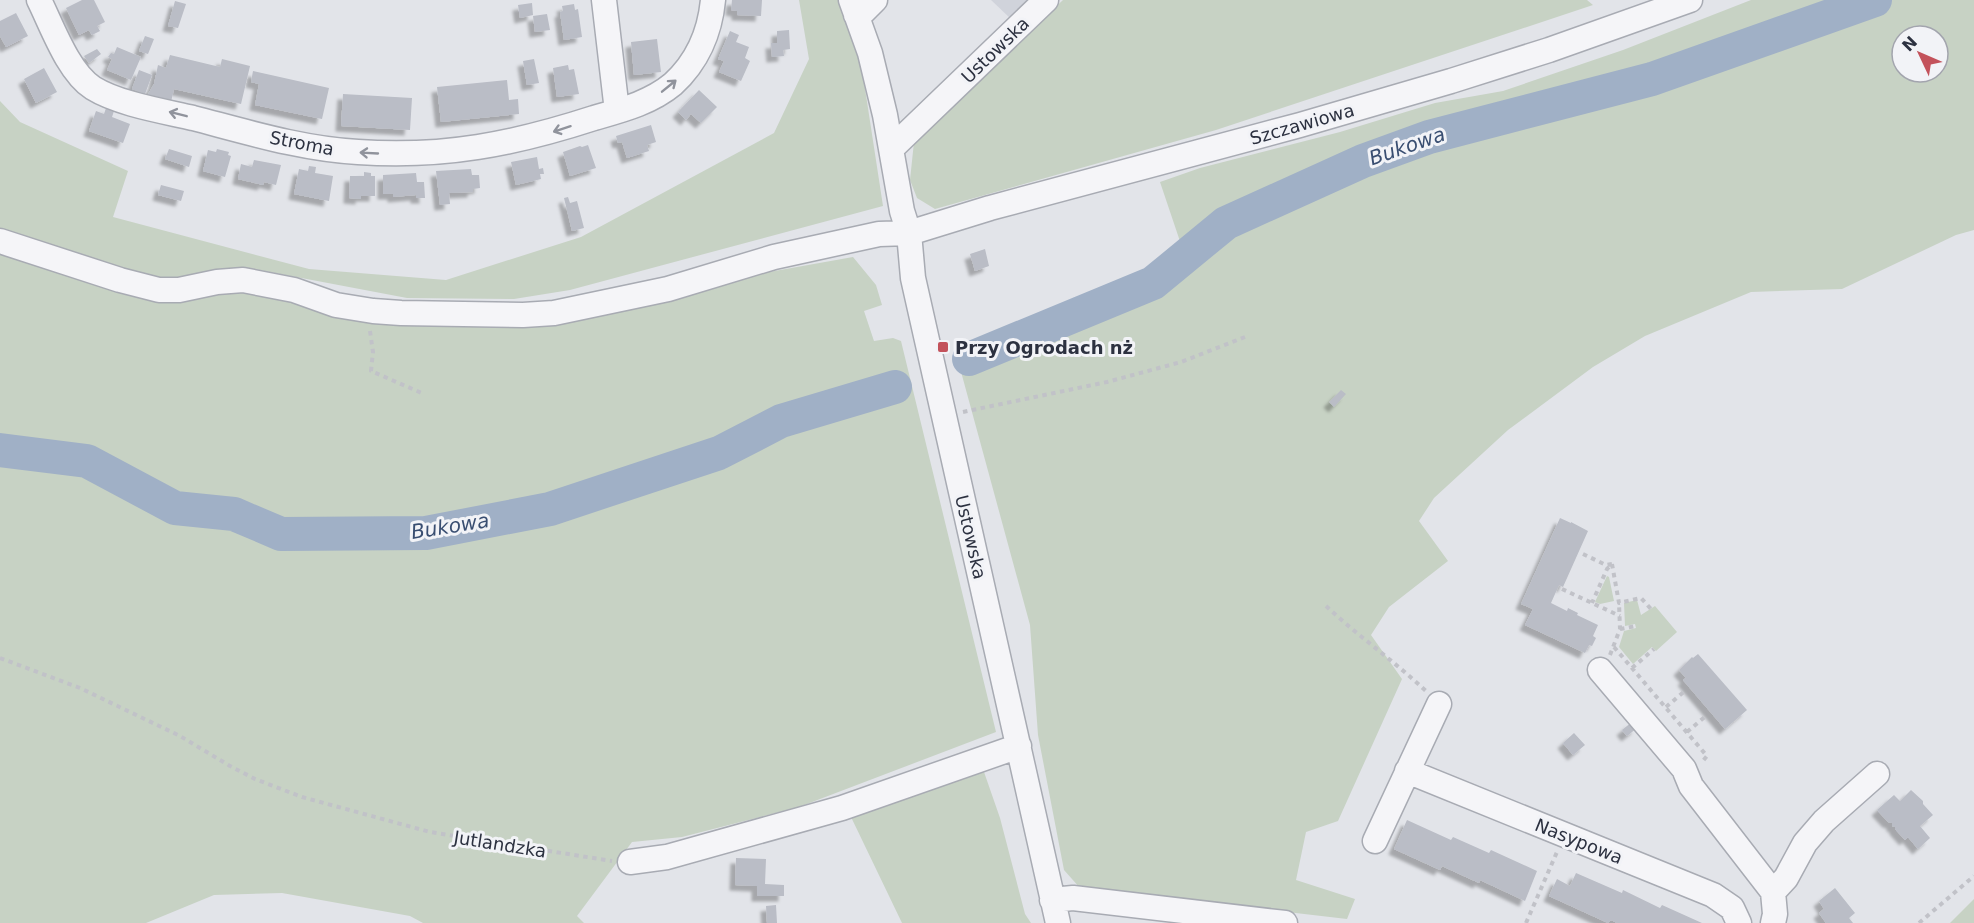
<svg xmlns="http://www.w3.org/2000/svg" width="1974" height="923" font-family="'DejaVu Sans',sans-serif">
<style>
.built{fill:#d0d3db}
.green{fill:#c7d2c4;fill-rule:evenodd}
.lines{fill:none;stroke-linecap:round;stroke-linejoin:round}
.river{stroke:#a0b0c6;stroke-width:34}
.building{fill:#babdc6;filter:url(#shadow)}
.minor-casing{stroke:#a8abb3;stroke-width:27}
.path{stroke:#c1c2c8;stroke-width:4;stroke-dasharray:4.5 4.5;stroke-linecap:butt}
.minor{stroke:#f5f5f8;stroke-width:24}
.oneway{stroke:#90939c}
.poi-dot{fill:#c3525b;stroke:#f2f3f7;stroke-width:2}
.labels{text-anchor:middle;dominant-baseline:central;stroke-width:6;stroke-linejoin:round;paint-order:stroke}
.street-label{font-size:18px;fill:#2c3140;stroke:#f2f3f7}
.poi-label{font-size:18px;font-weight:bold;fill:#2c3140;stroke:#f2f3f7;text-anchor:start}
.water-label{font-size:20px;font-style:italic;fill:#394e71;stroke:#f2f3f7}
</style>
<defs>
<filter id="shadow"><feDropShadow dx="-5.5" dy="5.5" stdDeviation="1.5" flood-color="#0004"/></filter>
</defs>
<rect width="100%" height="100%" fill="#e2e4e9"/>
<path class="built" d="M991,0H1031L1011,19Z"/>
<path class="green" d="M799,0H840L860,56L883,206L570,290L514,299L407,298L244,267L173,280L127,271L0,228V101L20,122L128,171L113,217L309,269L446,280L581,237L774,133L809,59Z
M1063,0H1587L1593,5L1216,130L935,209L917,198L910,180L914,142Z
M1751,0H1974V230L1956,235L1842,289L1751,292L1645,336L1593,367L1508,430L1434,498L1419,521L1448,561L1389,607L1371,635L1402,679L1338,821L1306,832L1296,880L1355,899L1347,919L1080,888L1064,870L1038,735L1030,625L960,368L1155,289L1188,265L1160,182L1200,168L1340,132L1435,103L1503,91L1623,50ZM1902,36H1938V72H1902Z
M0,249L153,297L246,288L449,324L741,277L853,257L876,285L882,305L864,311L874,341L893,338L901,341L996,732L799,807L682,837L632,842L577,916L584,923H423L410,916L282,893L214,895L146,923H0Z
M1607,576L1609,577L1614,601L1600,604L1595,602Z
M1637,600L1641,615L1655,606L1677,632L1656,651L1652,647L1633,664L1619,647L1624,631L1636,628L1635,624L1625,626L1624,603Z
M984,772L1000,818L1025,914L1031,923H902L851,817Z
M1974,899V923H1950Z"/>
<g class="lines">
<path class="river" d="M969,359L1153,283L1226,223L1363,161L1429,137L1652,79L1875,0
M0,450L87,461L175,508L234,514L281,534L426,533L550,509L719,453L781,421L895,387"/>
</g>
<path class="building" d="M82,0H94L105,22L97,26L100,31L92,35L89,30L79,35L66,8Z
M732,0H762L761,16L737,15V11L731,10Z
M175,1L186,4L178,28L168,26Z
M532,3L533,15L520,18L518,5Z
M574,4L575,10L578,9L582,37L564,40L560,12L563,11L562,6Z
M16,13L28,36L6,47L0,36V21Z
M547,14L550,30L535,32L533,16Z
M789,30L790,49L783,50L784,56L772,57L771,43H777V31Z
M730,31L739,35L736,42L749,47L745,58L750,61L741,81L719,72L724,61L718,59Z
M145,36L154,39L148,54L139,51Z
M657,39L661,72L634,75L631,42Z
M117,47L141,57L131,80L107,70L112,59L108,57L111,53L114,54Z
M97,49L101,54L89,63L84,56Z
M170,55L220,67L222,59L250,66L241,104L174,89L171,102L147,96L154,84L158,65L166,68Z
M534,59L539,83L527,85L523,61Z
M568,65L569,70L574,69L579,94L557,97L553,68Z
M44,68L57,92L36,103L24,79Z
M139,70L152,75L145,94L132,89Z
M253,71L329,88L322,119L255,105L259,84L251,82Z
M507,80L509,100L518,99L519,114L441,122L437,87Z
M699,90L717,107L701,123L691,114L686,120L678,112Z
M343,94L412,98L410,130L341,126Z
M106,108L114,111L112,117L130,124L123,143L89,131L96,111L104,114Z
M651,125L656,142L647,145L649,151L627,158L622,142L618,143L616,136Z
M588,145L596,168L570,176L563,152L580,146L582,147Z
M169,149L192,156L189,167L165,159Z
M217,149L229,152L228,155L231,156L225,177L203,171L208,150L216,152Z
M537,157L539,169L543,168L544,174H540L541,179L516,185L511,162Z
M254,160L281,165L276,185L264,182L263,185L238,179L241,164L252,167Z
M309,166L316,167L315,173L333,176L329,201L294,194L299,169L308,171Z
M471,169L472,175H479L480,188L473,189V192L449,193L450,204L440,205L436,171Z
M364,172L371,173V176H375V196H361V199L349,198L350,176H364Z
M416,173L417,182H424L425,198H416V195L393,197V194H383V175Z
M161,185L184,191L181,201L158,195Z
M568,197L570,203L577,201L584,228L572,231L564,198Z
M985,249L989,266L975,271L970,254Z
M1341,390L1346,394L1334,407L1329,402Z
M1560,518L1571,523V522L1588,531L1563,587L1559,585L1551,603L1567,611L1568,608L1578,613L1577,615L1598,625L1593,636L1596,638L1592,646L1589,645L1585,653L1525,625L1533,609L1521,604Z
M1698,654L1747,710L1725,729L1683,680L1686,678L1679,670L1692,657L1693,658Z
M1632,722L1637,728L1627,736L1622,730Z
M1574,733L1585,745L1573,755L1563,743Z
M1911,790L1923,801V804L1933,815L1920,826L1930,838L1918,849L1908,837L1905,840L1895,829V827L1892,826V823L1888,822L1877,810L1894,795L1900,801Z
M1407,820L1451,840L1453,837L1489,853L1491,850L1537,871L1525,901L1480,880L1479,883L1442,866L1440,870L1394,849Z
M736,858L766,859L765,884L784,885V896H757V886L735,885Z
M1576,873L1622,893L1623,890L1660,908L1662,905L1702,923H1617L1611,920L1608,923L1549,896L1557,879L1570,886Z
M1835,888L1855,913L1849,918L1853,923H1826L1819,913L1824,909L1819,901Z
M776,905L777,923H767L766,906Z"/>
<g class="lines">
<g class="minor-casing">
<path id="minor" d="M39,0C52,26 68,72 93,88C119,104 163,111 193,118C247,132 302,149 358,152C443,158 514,144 594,118C622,110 650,103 673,84C697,62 710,32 713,0
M604,0L617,111
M851,0L870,53L885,115L902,211L909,233L913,278L1058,923
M856,15L864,11L875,0
M891,149L1046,0
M0,241L120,280L159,290H179L217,282L243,280L294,290L336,305L373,311L401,313L523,315L554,313L668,289L774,257L879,234L909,233L990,208L1300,125L1451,81L1549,50L1690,0
M1600,670L1684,769L1691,786L1773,892
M1407,771L1713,895L1732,908L1739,923
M1375,841L1439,704
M630,862L667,857L842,808L1019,746
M1052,900L1073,898L1285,923
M1773,923L1775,914L1773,892L1786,878L1805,843L1824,821L1877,774"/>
</g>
<path class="path" d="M370,331L373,352L371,371L424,394
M963,412L1107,382L1181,362L1245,337
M1583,554L1606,565L1612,564L1607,569L1592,603
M1612,564L1619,603L1641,598L1651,609
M1562,589L1620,616
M1326,606C1358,636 1394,661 1426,691
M1620,629L1636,626
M1614,647L1707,756L1702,762
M1610,655L1620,629L1619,603
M0,658L80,688L180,736L230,766L255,779L302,797L430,832L612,861
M1632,668L1654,649
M1666,707L1686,690
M1687,732L1707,715
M1526,923L1557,852
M1919,923L1974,876"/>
<use href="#minor" class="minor"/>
</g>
<defs><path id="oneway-shaft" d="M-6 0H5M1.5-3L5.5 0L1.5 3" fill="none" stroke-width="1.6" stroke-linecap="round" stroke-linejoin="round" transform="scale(1.5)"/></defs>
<g class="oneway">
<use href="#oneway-shaft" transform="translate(669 86) rotate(-39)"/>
<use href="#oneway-shaft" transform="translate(178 114) rotate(-166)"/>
<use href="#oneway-shaft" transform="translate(562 129) rotate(162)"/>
<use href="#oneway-shaft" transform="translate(369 153) rotate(-177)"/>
</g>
<rect class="poi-dot" x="937" y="341" width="12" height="12" rx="3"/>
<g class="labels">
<g class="street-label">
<text transform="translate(995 50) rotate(-44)">Ustowska</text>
<text transform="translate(1302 124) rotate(-16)">Szczawiowa</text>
<text transform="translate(302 143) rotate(11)">Stroma</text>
<text transform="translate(971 537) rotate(77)">Ustowska</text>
<text transform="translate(1579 841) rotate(22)">Nasypowa</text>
<text transform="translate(500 844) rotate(9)">Jutlandzka</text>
</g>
<g class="poi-label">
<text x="955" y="347">Przy Ogrodach nż</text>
</g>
<g class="water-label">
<text transform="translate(1407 146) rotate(-19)">Bukowa</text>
<text transform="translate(450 526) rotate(-9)">Bukowa</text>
</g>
</g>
<g transform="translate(1920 54) rotate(314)"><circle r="28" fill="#f2f3f7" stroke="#a3a5ae" stroke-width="1.5"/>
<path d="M0-4.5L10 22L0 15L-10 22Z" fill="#c3525b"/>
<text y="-9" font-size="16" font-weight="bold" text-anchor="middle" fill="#2c3140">N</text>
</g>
</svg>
